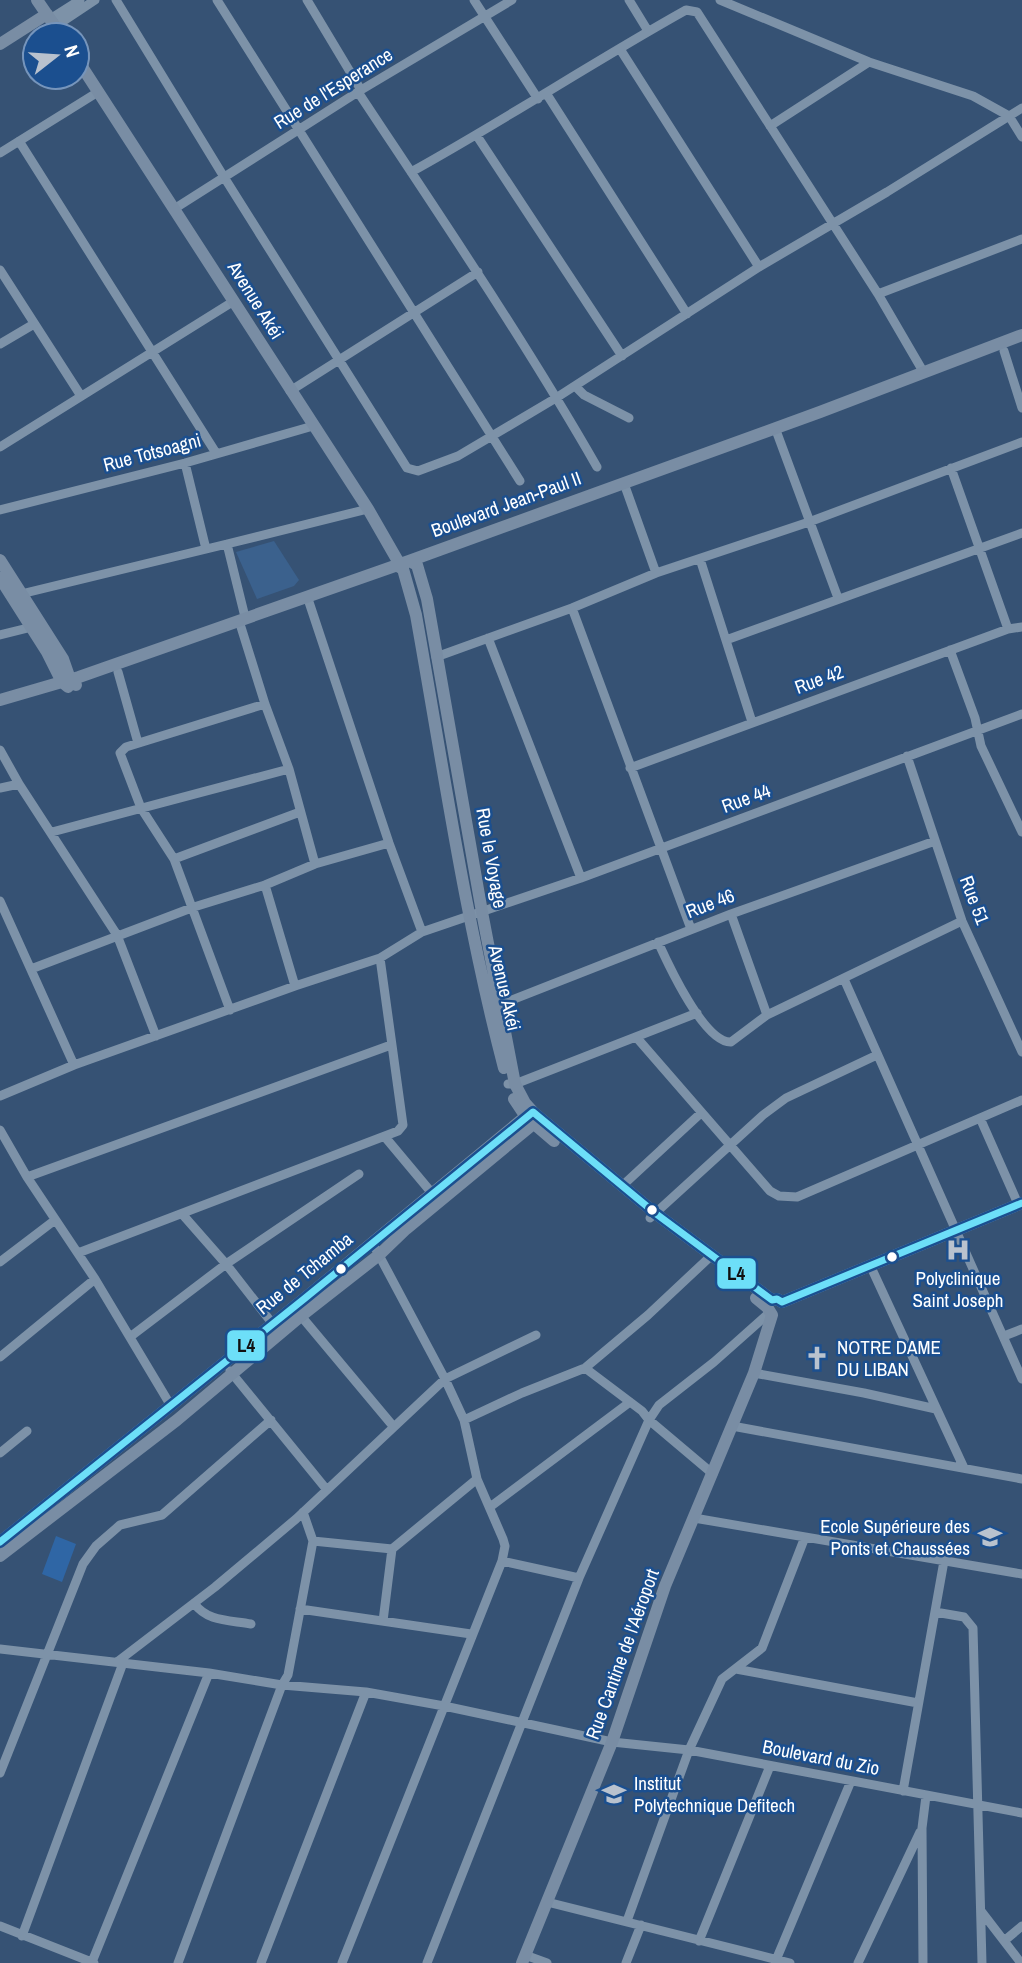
<svg xmlns="http://www.w3.org/2000/svg" width="1022" height="1963" font-family="'Archivo Narrow',sans-serif">
<style>
.green{fill:#2f66a5}
.water{fill:#3b618d}
.lines{fill:none;stroke-linecap:round;stroke-linejoin:round}
.street{stroke:#7d92a8;stroke-width:9}
.secondary{stroke:#798da4;stroke-width:12}
.bus-1-casing{stroke:#1b4f8f;stroke-width:12}
.bus-1{stroke:#6ddff8;stroke-width:7}
.bus-dot{fill:#fff;stroke:#1b4f8f;stroke-width:2.5}
.labels{text-anchor:middle;dominant-baseline:central;stroke-width:5;stroke-linejoin:round;paint-order:stroke}
.street-label{font-size:19px;fill:#fff;stroke:#1b4f8f}
.poi-label{font-size:19px;fill:#fff;stroke:#1b4f8f;text-anchor:start}
.line-badge{stroke:#1b4f8f;stroke-width:2.5}
.pale-badge-label{font-size:19px;text-anchor:middle;font-weight:bold;fill:#111}
</style>
<rect width="100%" height="100%" fill="#365274"/>
<path class="green" d="M56,1536L76,1544L62,1582L42,1574Z"/>
<path class="water" d="M274,541L299,580L294,586L257,599L236,552Z"/>
<g class="lines">
<path class="street" d="M116,0L224,177L407,468L418,471L458,456L556,398L759,267L887,192L1022,108
M217,0L520,481
M307,0L361,90
M474,0L538,99
M629,0L648,31
M720,0L869,62L973,96L1009,116L1022,137
M50,19L80,0
M56,26L95,0
M620,49L759,267
M358,92C440,216 523,338 597,467
M546,93L687,314
M770,126L869,62
M477,136L622,356
M19,141L216,453
M0,153L98,92
M411,172C505,120 593,62 686,10L697,12L878,294L924,373
M174,209L361,90L512,0
M0,270L81,396
M878,294L1022,239
M0,344L34,324
M1004,351L1022,408
M575,386L584,395L629,418
M290,391L478,272
M777,433L838,598
M0,447L234,301
M185,463L206,549
M951,468L1008,629
M626,489L656,573
M0,510L185,463L313,426
M700,559L752,722
M21,594L227,544
M309,602L389,843L422,932
M572,608L691,929
M245,617L227,544L368,509
M241,627L265,704L289,769L315,864
M0,635L36,626
M488,638L581,878
M726,640L1022,533
M950,650L975,718L981,746L1022,832
M436,657L572,608L656,573L809,522L1022,442
M118,672L138,743
M0,750L19,784L117,935L156,1036
M907,756L962,921L1022,1052
M630,768L1008,629L1022,627
M0,788L19,784
M52,832L289,769
M174,859L300,812
M265,885L295,986
M0,901L74,1065
M731,914L767,1015
M658,942C668,964 704,1043 731,1042L767,1015L962,921
M31,969L194,907L265,885L315,864L389,843
M844,979L1022,1379
M494,1007L731,914L935,841
M230,1010L174,859L141,808L120,753L126,747L265,704
M637,1038L770,1191L779,1196L797,1197L1022,1100
M508,1084H515L697,1013
M0,1096L74,1065L295,986L380,958L422,932L581,878L1022,714
M980,1118L1018,1204
M0,1130L27,1177L95,1279L171,1406
M385,1137L431,1192
M27,1177L391,1045
M622,1186L701,1113
M183,1215L226,1264L272,1323
M650,1218L763,1115L786,1098L877,1055
M78,1253L398,1131L403,1125L380,958
M0,1262L55,1220
M870,1265L964,1468
M301,1316L393,1426
M1004,1336L1022,1329
M130,1337L226,1264L359,1174
M0,1357L95,1279
M585,1368L642,1411L649,1420L713,1474
M230,1371L327,1490
M754,1373L864,1393L936,1409
M464,1420L522,1393L585,1368L648,1315L712,1255
M732,1426L1022,1479
M0,1453L27,1431
M490,1507L630,1402
M694,1518L1022,1574
M313,1541L392,1549
M502,1561L579,1578
M194,1603C207,1622 230,1620 251,1624
M300,1609L471,1634
M935,1612L964,1617L973,1628L982,1963
M383,1621L392,1549L477,1479
M0,1649L209,1673L282,1685L366,1692L444,1706L612,1742L689,1750L1022,1813
M117,1662L215,1587L296,1519L445,1379L536,1335
M736,1669L918,1703
M0,1773L83,1564L96,1546L120,1525L162,1515L271,1420
M903,1791L944,1561
M547,1902L790,1963
M981,1911L1021,1963
M627,1921L689,1750L722,1679L762,1648L805,1537
M0,1926L94,1963
M22,1936L123,1663
M699,1941L770,1766
M1004,1941L1022,1926
M525,1955L547,1963
M776,1960L851,1781
M92,1962L209,1673
M178,1963L282,1685L288,1675L313,1541L303,1512
M261,1963L366,1692
M342,1963L502,1561L505,1546L503,1539L477,1479L464,1420L445,1379L372,1242
M427,1963L579,1578L649,1420L659,1405L714,1362L769,1313
M626,1963L641,1925
M858,1963L920,1832
M923,1963L922,1828L926,1796"/>
<path class="secondary" d="M37,0L61,35
M0,44L47,14
M77,59L368,509L399,563
M0,560L63,659L70,679L76,685
M409,561L417,565L427,599L482,912L515,1084L525,1103L533,1112L655,1213L772,1300L777,1299L782,1302L1022,1203
M396,565L403,569L416,615C443,766 465,919 504,1068
M0,578L47,652L62,682L68,687
M0,700L79,677L409,561L820,412L1022,335
M514,1099L526,1117L554,1141
M756,1298L767,1307L772,1315
M0,1542L304,1299L530,1113
M0,1556L177,1420L301,1316L379,1255L406,1229L538,1120
M522,1963L612,1742L665,1586L754,1373L772,1315"/>
<g class="bus-1-casing">
<path id="bus-1" d="M0,1542L304,1299L533,1112L655,1213L772,1300L777,1299L782,1302L1022,1203"/>
</g>
<use href="#bus-1" class="bus-1"/>
</g>
<defs>
<g id="hospital-bare" transform="scale(1.89)"><path d="M-5-5h3v3.5h4V-5h3V5h-3V1.5h-4V5h-3Z" fill="#b9c2ce" stroke="#1b4f8f" stroke-width="2.5" paint-order="stroke"/></g>
<g id="church-bare" transform="scale(1.89)"><path d="M-1.2-6h2.4v3.5h3.3v2.4h-3.3V6h-2.4V-.1h-3.3v-2.4h3.3Z" fill="#b9c2ce" stroke="#1b4f8f" stroke-width="2.5" paint-order="stroke"/></g>
<g id="university-bare" transform="scale(1.89)"><path d="M0-5L7-2L0 1L-7-2ZM-4 1L0 2.5L4 1V4Q0 6-4 4Z" fill="#b9c2ce" stroke="#1b4f8f" stroke-width="2.5" paint-order="stroke"/></g>
</defs>
<g fill-rule="evenodd">
<use href="#hospital-bare" x="958" y="1250"/>
<use href="#church-bare" x="817" y="1358"/>
<use href="#university-bare" x="990" y="1537"/>
<use href="#university-bare" x="614" y="1794"/>
</g>
<g class="bus-dot">
<circle cx="652" cy="1210" r="6"/>
<circle cx="892" cy="1257" r="6"/>
<circle cx="341" cy="1269" r="6"/>
</g>
<g class="labels">
<g class="street-label">
<text transform="translate(333 88) rotate(-32)">Rue de l'Esperance</text>
<text transform="translate(256 300) rotate(58)">Avenue Akéi</text>
<text transform="translate(152 452) rotate(-15)">Rue Totsoagni</text>
<text transform="translate(506 504) rotate(-20)">Boulevard Jean-Paul II</text>
<text transform="translate(819 679) rotate(-20)">Rue 42</text>
<text transform="translate(746 798) rotate(-20)">Rue 44</text>
<text transform="translate(492 858) rotate(80)">Rue le Voyage</text>
<text transform="translate(975 900) rotate(69)">Rue 51</text>
<text transform="translate(710 903) rotate(-21)">Rue 46</text>
<text transform="translate(505 988) rotate(77)">Avenue Akéi</text>
<text transform="translate(304 1273) rotate(-39)">Rue de Tchamba</text>
<text transform="translate(622 1654) rotate(-70)">Rue Cantine de l'Aéroport</text>
<text transform="translate(821 1757) rotate(11)">Boulevard du Zio</text>
</g>
<g class="poi-label">
<text x="958" y="1278" text-anchor="middle">Polyclinique<tspan x="958" dy="22">Saint Joseph</tspan></text>
<text x="837" y="1347">NOTRE DAME<tspan x="837" dy="22">DU LIBAN</tspan></text>
<text x="970" y="1526" text-anchor="end">Ecole Supérieure des<tspan x="970" dy="22">Ponts et Chaussées</tspan></text>
<text x="634" y="1783">Institut<tspan x="634" dy="22">Polytechnique Defitech</tspan></text>
</g>
</g>
<g class="line-badge">
<rect x="716" y="1257" width="41" height="33" rx="7" fill="#6ddff8"/>
<rect x="226" y="1329" width="40" height="33" rx="7" fill="#6ddff8"/>
</g>
<g class="pale-badge-label">
<text x="736" y="1280">L4</text>
<text x="246" y="1352">L4</text>
</g>
<g transform="translate(56 56) rotate(73)"><circle r="33" fill="#1b4f8f" stroke="#7695bc" stroke-width="2"/>
<path d="M0-5L12 26L0 18L-12 26Z" fill="#b9c2ce"/>
<text y="-10" font-size="19" font-weight="bold" text-anchor="middle" fill="#ffffff">N</text>
</g>
</svg>
